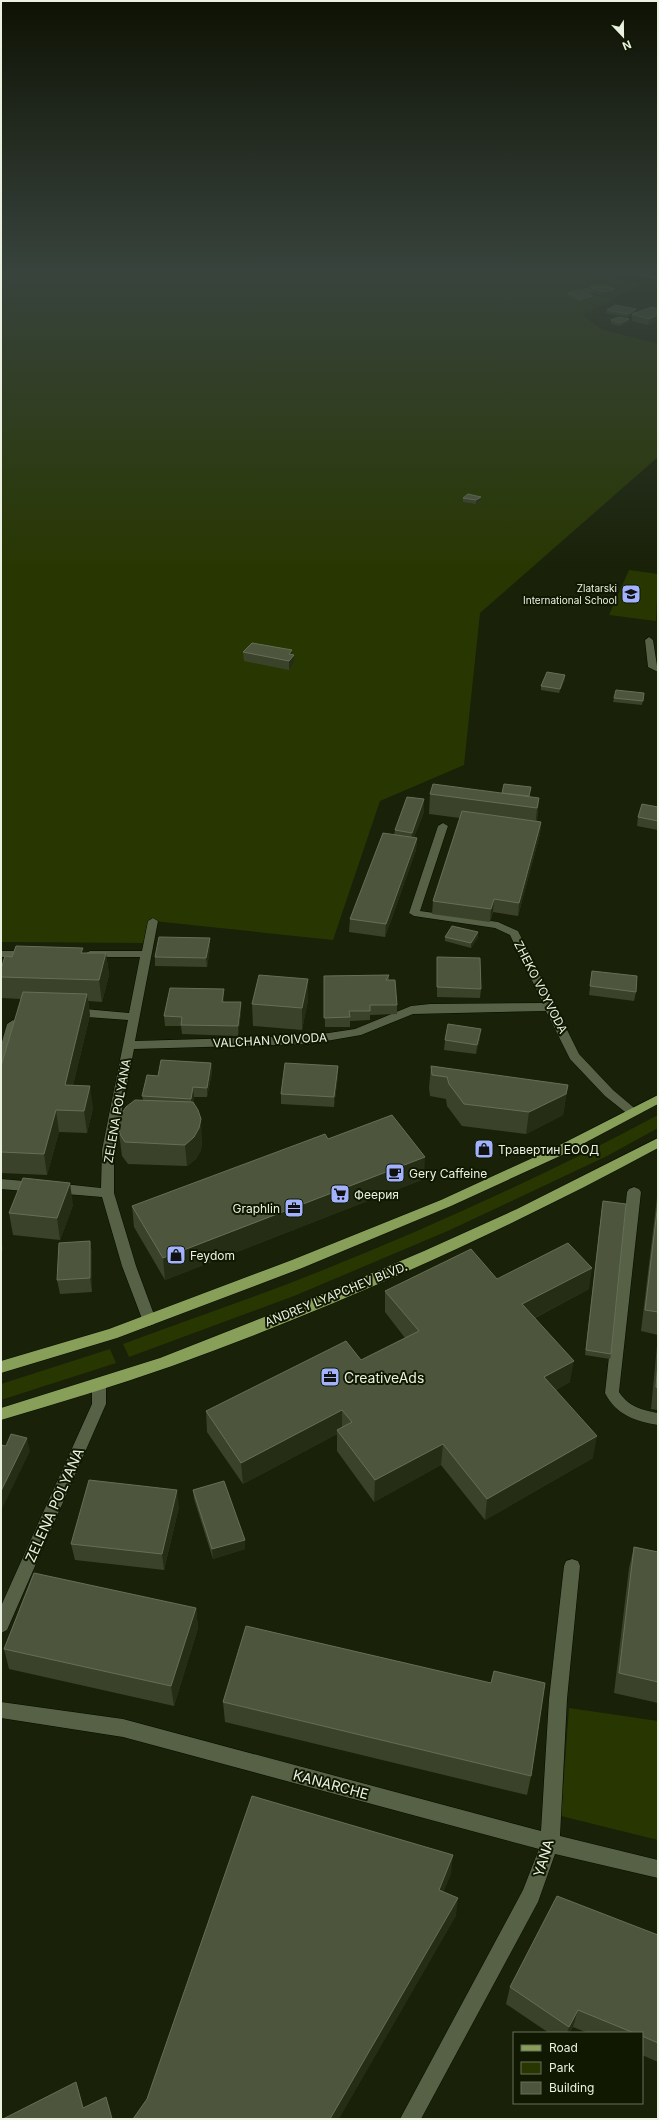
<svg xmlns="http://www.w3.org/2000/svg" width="659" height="2120" font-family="Inter,sans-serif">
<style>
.green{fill:#283702}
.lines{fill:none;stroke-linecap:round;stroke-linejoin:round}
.minor-casing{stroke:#050a00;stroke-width:1}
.major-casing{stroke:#050a00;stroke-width:1}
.minor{fill:#566145;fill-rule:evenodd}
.major{fill:#879f59;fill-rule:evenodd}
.wall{fill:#3a432a}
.shaded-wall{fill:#252e14}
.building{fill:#4d563d;stroke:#666e57}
.labels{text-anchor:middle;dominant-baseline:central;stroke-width:4;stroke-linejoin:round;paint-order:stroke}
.far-poi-label{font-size:10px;fill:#ebf1e1;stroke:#101802;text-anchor:end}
.street-label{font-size:12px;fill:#ebf1e1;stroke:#101802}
.poi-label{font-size:12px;fill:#ebf1e1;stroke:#101802;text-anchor:start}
.near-poi-label{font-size:14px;fill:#ebf1e1;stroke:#101802;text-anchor:start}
.near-street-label{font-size:14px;fill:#ebf1e1;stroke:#101802}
</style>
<rect width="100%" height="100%" fill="#192108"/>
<path class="green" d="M1,269H567L640,284L583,315L601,329L658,344V457L480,613L464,765L380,801L333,940L153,921L148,943L1,942Z
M629,570L658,574L656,621L609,615Z
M658,1115V1128L607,1156L450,1230L294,1296L129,1357L123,1344C177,1324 232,1305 285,1285C412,1236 538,1179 658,1115Z
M110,1349L116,1363L1,1400V1384Z
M569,1708L658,1721V1840L561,1816Z"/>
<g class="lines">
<g class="minor-casing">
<path id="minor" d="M630,269L658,276V280L630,273Z
M649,637L653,640L658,672L648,667L645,640Z
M443,823L448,826L420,911L498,922L518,931L579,1054L613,1090L639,1112L633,1116L629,1115L605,1096L570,1059L546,1011L413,1014L361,1035L309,1044L134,1049L114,1150V1193L136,1266L156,1320L154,1324L149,1326L144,1324L122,1266L102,1197L54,1193L49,1191L47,1188L49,1185L54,1183L101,1188L102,1150L128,1020L73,1016L67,1012L73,1008L129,1013L140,957H90L84,954L90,951H142L148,921L153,918L158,921L135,1041L309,1036L355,1029L411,1006L430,1004L543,1003L510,935L495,928L414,916L409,913L438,826Z
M1,951H29L35,954L29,957H1Z
M13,1020L19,1024L7,1065L1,1069V1045L7,1024Z
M1,1179L36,1182L41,1184L43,1187L41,1190L36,1192L1,1189Z
M634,1187L639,1189L641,1192L619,1392C629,1407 642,1410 658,1413V1425C635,1421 616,1415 605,1393L627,1192L629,1189Z
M99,1378L104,1380L106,1384V1404L7,1630L1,1633V1606L92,1404V1384L94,1380Z
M572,1559L578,1561L580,1566L567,1699L560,1836L658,1860V1878L555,1854L538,1902L421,2119H400L523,1890L539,1849L123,1737L1,1718V1702L123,1719L541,1831L549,1699L564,1566L566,1561Z"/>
</g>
<g class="major-casing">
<path id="major" d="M658,1095V1104L560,1156L451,1206L302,1268L117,1338L1,1373V1361L109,1329L292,1260L441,1200L550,1150Z
M658,1138V1148C503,1232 338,1306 172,1366C115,1386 58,1403 1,1420V1408L160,1358L330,1291L424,1251L517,1209Z"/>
</g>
<use href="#minor" class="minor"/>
<use href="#major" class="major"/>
</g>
<path class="wall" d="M590,287L615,293L602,295L593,292V295H591L593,299L582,302L567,296L568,293L590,290Z
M636,309V312L627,317L606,313L607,310Z
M658,309V321L648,325L632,321V314Z
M629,319V322L620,326L611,324V320Z
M463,498L481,500L476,504L463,502Z
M243,652L294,655V663L289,670L244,661Z
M565,679L559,693L541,690V686Z
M644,693L642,705L613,702L614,698Z
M530,792L529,797L539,798L537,821L541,822L540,834L518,916L493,912L490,922L432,914L433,901L460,818L429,814L430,794L502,793Z
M658,807V830L637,826L638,817Z
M424,812L414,837L417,838L416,850L385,937L349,932L350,919L394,835L395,830Z
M445,937H478L471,948L445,941Z
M210,938V948L207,967L155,966V957Z
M83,953H106L109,975L102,1002L88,1001L90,1015L73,1085L93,1108L87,1133L59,1132L47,1175L1,1173V1066L21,999L2,998L1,991V969L12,957Z
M437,957L481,989L480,998L437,997Z
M592,971L636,992L634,1001L589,995Z
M389,975V980L397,1005V1014L370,1015V1020L350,1021V1027H325L324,976Z
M308,979V1000L302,1030L253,1026L252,1004Z
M224,989V1002L241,1012L238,1036L182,1034L181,1026H165L164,1016Z
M480,1038L476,1054L444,1050L445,1040Z
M211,1063L212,1072L207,1097H194L193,1102L202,1140L201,1150L196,1159L187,1166L128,1164L122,1156L118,1125L143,1100L142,1096L158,1076Z
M338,1066V1075L334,1107L281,1104V1094Z
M431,1066L568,1085L563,1115L526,1134L462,1126L447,1106L446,1099L430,1096L429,1088Z
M328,1139L424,1179L165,1280L134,1227L132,1206Z
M658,1189V1335L641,1331Z
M73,1205L60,1240L13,1235L9,1213Z
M602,1206L611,1354L610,1359L585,1355Z
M90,1241L92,1254V1292L60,1294L57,1280Z
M497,1279L589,1289L535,1318L570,1382L556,1390L593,1458L485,1520L441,1465L374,1502L337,1451V1434L243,1484L207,1432L206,1411L361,1360L405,1338L385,1312V1291Z
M658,1335V1410L651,1409Z
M193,1490L245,1540V1549L213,1559L194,1499Z
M179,1507L164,1570L75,1560L71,1544Z
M634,1547L658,1552V1703L614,1693L629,1568Z
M196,1608L198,1628L174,1706L9,1669L4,1649Z
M223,1702L531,1776L527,1795L225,1722Z
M658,1935V2062L642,2055V2033H588L573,2027L569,2033H549L506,2004L510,1987Z"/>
<path class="shaded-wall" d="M615,289V293L602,295L603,292Z
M593,291V295L586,297V293Z
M593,296V299L582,302V299Z
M636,309V312L627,317L628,314Z
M658,315V321L648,325L649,319Z
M629,319V322L620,326L621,323Z
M481,497V500L476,504V500Z
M292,650V657L294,655V663L289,670V654Z
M565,675V679L559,693L560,689Z
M539,798L537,818L535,828L537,808Z
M424,799V812L411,845L412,833Z
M541,822L540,834L518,916L519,903Z
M417,838L416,850L385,937L386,924Z
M494,899L493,912L490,922L491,909Z
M478,932V937L471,948V943Z
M210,938V948L207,967L206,958Z
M106,953L109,975L102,1002L99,980Z
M308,979V1000L302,1030V1008Z
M224,989V998L223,1011L222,1002Z
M87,994L90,1015L68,1107L65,1085Z
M241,1002V1012L238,1036V1026Z
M481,1029L480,1038L476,1054L477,1045Z
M211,1063L212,1072L207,1097V1088Z
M338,1066V1075L334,1107V1097Z
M568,1085L563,1115L526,1134L529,1112Z
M90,1086L93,1108L87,1133L84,1111Z
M193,1087L194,1097L192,1108L191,1099Z
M56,1110L59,1132L47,1175L44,1154Z
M201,1119L202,1140L201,1150L196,1159L187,1166L185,1145Z
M425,1157L424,1179L165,1280L163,1258Z
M70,1183L73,1205L60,1240L57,1218Z
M1,1239L3,1249L1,1255Z
M90,1241L92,1254V1292L90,1278Z
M592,1268L589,1289L519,1326L522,1304Z
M574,1361L570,1382L541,1399L544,1377Z
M342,1410V1432L337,1430V1434L243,1484L241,1463Z
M597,1436L593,1458L485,1520L487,1499Z
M27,1438L30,1451L1,1511V1491Z
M443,1444L441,1465L374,1502L375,1480Z
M177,1490L179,1507L164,1570L162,1554Z
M245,1540V1549L213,1559L212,1549Z
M196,1608L198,1628L174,1706L171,1686Z
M453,1855L451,1874L437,1908L439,1890Z
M458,1898L456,1916L339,2119H330Z
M578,2010L573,2027L569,2033H567L569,2027Z
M76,2082L81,2098L87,2119L83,2108Z
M106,2097L111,2112L113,2119H112Z"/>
<path class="building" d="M603,285L615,289L603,292L590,287Z
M586,289L593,291L586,293L593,296L582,299L568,293Z
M615,305L636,309L628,314L607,310Z
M652,307L658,309V315L649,319L632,314Z
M619,317L629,319L621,323L611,320Z
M468,494L481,497L476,500L463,498Z
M252,643L292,650L289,654L294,655L289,661L243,652Z
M547,672L565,675L560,689L541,686Z
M616,690L644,693L643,701L614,698Z
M433,784L539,798L537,808L430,794Z
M504,784L531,787L529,796L502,793Z
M407,797L424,799L412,833L395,830Z
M642,804L658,807V821L638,817Z
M462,811L541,822L519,903L494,899L491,909L433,901Z
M383,833L417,838L386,924L350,919Z
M452,926L478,932L471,943L445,937Z
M159,937L210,938L206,958L155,957Z
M16,946L83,948L81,953H106L99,980L1,977V969L5,956L12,957Z
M437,957L480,958L481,989L437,987Z
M592,971L637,976L636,992L590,986Z
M259,975L308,979L302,1008L252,1004Z
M389,975L386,980H395L397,1005H370V1011H349L350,1017L324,1018V976Z
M170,988L224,989L222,1002H241L238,1026L181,1025L182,1017L164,1016Z
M23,992L87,994L65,1085L90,1086L84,1111L56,1110L44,1154L1,1152V1066Z
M448,1024L481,1029L477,1045L445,1040Z
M161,1060L211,1063L207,1088L193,1087L191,1099L142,1096L147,1075L158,1076Z
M285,1063L338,1066L334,1097L281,1094Z
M431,1066L568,1085L566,1094L529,1112L464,1104L449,1084L447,1077L432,1075Z
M135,1100L193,1102L198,1110L201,1119L199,1128L194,1137L185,1145L125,1142L120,1134L118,1125L120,1116L126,1107Z
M392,1115L425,1157L163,1258L132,1206L325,1134L328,1139Z
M23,1178L70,1183L57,1218L9,1213Z
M603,1201L626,1204L611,1354L586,1350Z
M658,1203V1312L645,1310Z
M90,1241V1278L57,1280L59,1243Z
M568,1243L592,1268L522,1304L574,1361L544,1377L597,1436L487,1499L443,1444L375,1480L337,1430L352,1422L342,1410L241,1463L206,1411L346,1341L361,1360L419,1331L385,1291L471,1249L497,1279Z
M658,1362V1388L656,1387Z
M11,1434L27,1438L1,1491V1445L6,1446Z
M89,1480L177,1490L162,1554L71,1544Z
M224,1481L245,1540L212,1549L193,1490Z
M634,1547L658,1552V1682L619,1673Z
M34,1573L196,1608L171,1686L4,1649Z
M246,1626L491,1683L494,1671L545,1683L531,1776L223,1702Z
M252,1796L453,1855L439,1890L458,1898L330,2119H133L147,2099Z
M557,1896L658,1935V2043L642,2036V2033H634L578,2010L569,2027L510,1987Z
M76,2082L83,2108L106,2097L112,2119H3Z"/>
<linearGradient id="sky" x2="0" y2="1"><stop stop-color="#0e1204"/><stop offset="0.48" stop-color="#38433d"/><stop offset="1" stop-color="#38433d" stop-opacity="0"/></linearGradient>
<rect width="659" height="566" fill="url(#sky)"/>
<defs>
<g id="school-square" transform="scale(1)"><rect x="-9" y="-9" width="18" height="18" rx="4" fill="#a3b2fd" stroke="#101802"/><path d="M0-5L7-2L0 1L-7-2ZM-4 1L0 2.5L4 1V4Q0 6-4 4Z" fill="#111"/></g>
<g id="shop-square" transform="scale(1)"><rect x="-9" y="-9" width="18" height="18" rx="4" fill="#a3b2fd" stroke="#101802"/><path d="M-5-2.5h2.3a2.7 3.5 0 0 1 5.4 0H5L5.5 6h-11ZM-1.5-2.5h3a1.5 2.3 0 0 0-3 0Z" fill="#111"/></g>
<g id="cafe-square" transform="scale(1)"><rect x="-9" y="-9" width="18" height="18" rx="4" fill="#a3b2fd" stroke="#101802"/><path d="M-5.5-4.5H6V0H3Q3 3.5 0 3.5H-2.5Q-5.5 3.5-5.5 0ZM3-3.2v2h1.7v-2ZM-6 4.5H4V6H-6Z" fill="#111"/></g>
<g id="supermarket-square" transform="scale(1)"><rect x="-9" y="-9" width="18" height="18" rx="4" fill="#a3b2fd" stroke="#101802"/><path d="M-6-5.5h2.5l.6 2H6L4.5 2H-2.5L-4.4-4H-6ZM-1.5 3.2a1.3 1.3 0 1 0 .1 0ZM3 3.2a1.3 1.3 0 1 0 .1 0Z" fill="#111"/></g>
<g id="office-square" transform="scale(1)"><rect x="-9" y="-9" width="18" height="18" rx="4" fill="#a3b2fd" stroke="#101802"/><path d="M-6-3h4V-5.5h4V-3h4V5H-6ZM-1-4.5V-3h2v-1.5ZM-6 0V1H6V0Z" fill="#111"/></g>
</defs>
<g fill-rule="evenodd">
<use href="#school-square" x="631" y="594"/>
<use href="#shop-square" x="484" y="1149"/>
<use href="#cafe-square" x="395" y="1173"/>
<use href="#supermarket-square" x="340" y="1194"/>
<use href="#office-square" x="294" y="1208"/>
<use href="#shop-square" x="176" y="1255"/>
<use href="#office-square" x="330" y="1377"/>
</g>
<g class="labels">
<g class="far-poi-label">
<text x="617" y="588">Zlatarski<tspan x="617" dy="12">International School</tspan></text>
</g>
<g class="street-label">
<text transform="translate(541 987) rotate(63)">ZHEKO VOYVODA</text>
<text transform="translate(270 1040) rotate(-3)">VALCHAN VOIVODA</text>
<text transform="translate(117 1111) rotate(-80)">ZELENA POLYANA</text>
<text transform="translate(336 1294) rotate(-22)">ANDREY LYAPCHEV BLVD.</text>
</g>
<g class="poi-label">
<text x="498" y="1149">Травертин ЕООД</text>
<text x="409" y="1173">Gery Caffeine</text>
<text x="354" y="1194">Феерия</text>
<text x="280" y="1208" text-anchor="end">Graphlin</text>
<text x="190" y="1255">Feydom</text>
</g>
<g class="near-poi-label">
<text x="344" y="1377">CreativeAds</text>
</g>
<g class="near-street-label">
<text transform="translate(54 1505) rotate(-66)">ZELENA POLYANA</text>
<text transform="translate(331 1784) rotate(15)">KANARCHE</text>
<text transform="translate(543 1858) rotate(-73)">YANA</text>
</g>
</g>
<rect width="659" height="2120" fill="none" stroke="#ebf1e1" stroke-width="4"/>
<rect x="513" y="2032" width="130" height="72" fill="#101802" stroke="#686f5b"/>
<rect x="521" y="2045" width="20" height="6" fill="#879f59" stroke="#686f5b"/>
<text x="549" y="2052" font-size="12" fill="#ebf1e1">Road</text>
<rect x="521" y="2062" width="20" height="12" fill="#283702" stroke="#686f5b"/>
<text x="549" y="2072" font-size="12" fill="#ebf1e1">Park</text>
<rect x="521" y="2082" width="20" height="12" fill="#4d563d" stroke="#686f5b"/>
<text x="549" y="2092" font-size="12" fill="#ebf1e1">Building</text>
<g transform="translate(623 36) rotate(158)" stroke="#101802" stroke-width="3" paint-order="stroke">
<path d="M0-3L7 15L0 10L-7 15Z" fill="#ebf1e1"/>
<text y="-6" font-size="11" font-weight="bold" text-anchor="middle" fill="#ebf1e1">N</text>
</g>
</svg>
